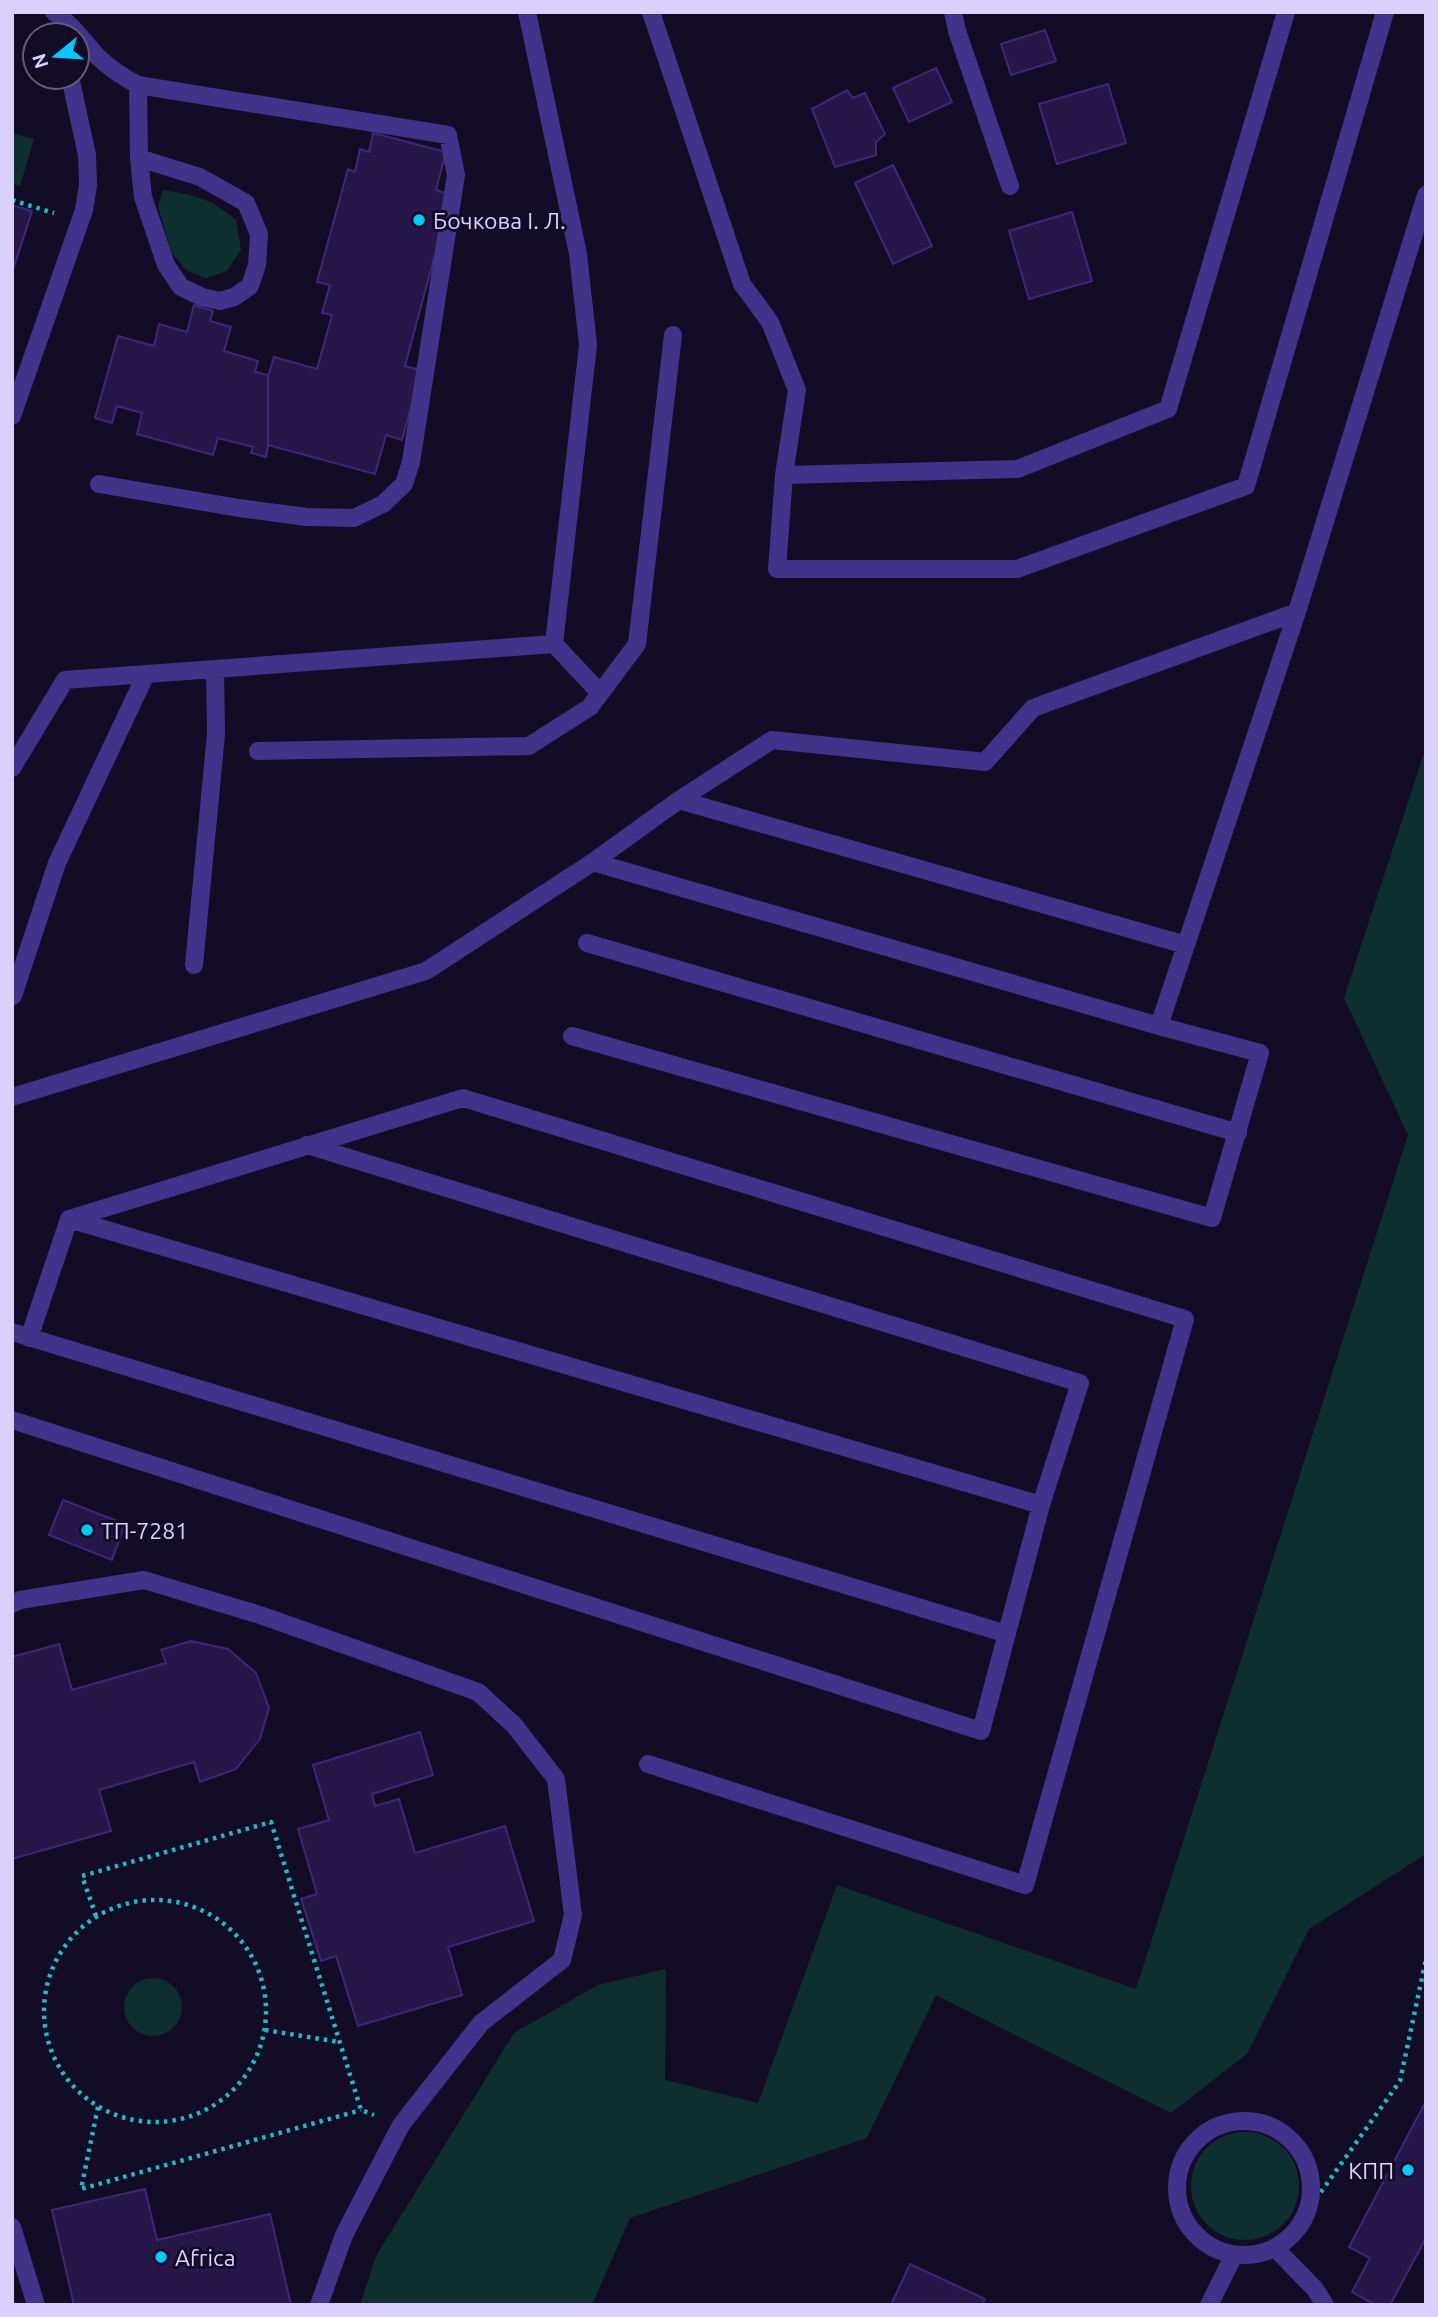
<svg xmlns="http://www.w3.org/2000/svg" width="1438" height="2317" font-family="Ubuntu,sans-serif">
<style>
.green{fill:#0f2e30}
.building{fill:#261748;stroke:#3f2776;stroke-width:2}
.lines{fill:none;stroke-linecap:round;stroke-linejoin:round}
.path{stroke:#24b8c0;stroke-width:4.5;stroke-dasharray:3.5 5;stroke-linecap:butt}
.service{stroke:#403389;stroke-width:18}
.minor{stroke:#403389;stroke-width:18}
.poi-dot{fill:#00c7fc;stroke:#130c26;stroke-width:2.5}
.labels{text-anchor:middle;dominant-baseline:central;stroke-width:6;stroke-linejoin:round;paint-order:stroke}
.poi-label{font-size:23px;fill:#dbd1ff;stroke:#130c26;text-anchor:start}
</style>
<rect width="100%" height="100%" fill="#130c26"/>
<path class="green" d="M12,133L34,139L20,186L12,184Z
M163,190C195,195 210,198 236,220L241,250L227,271L206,278L187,271L171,252L158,206Z
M1426,747V1854L1309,1929L1247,2054L1171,2113L936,1995L867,2138L630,2218L592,2305H360L376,2256L514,2033L598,1985L666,1969L665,2080L758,2103L837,1885L1136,1989L1408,1135L1344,998Z
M124 2007a29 29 0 1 1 58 0a29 29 0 1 1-58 0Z
M1191 2186a54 54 0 1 1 108 0a54 54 0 1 1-108 0Z"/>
<path class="building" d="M1045,30L1056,61L1011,75L1001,44Z
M936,68L952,102L909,122L893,88Z
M1108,84L1126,143L1057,164L1039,104Z
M847,90L853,98L865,93L885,134L876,142V155L835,167L812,109Z
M373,133L446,152L436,190L451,195L405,366L421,370L402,440L386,435L375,474L268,445V376L274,357L317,369L332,315L322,313L330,285L317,282L348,169L355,172L360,149L369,152Z
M893,165L932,246L893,264L855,183Z
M12,205L32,211L12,273Z
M1072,212L1092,281L1029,299L1009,231Z
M194,305L213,311L210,321L231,327L224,351L258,361L255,372L268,375V445L266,457L251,453L253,447L218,438L213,455L137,434L142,413L117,406L112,423L95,418L118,336L154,346L159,324L187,332Z
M63,1500L125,1524L112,1560L49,1535Z
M191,1641L228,1649L256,1673L269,1708L260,1739L236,1769L200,1782L194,1762L99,1790L111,1831L12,1859V1657L59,1644L72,1690L166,1663L161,1650Z
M420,1732L433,1775L372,1794L375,1806L399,1799L415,1853L505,1826L534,1921L448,1947L462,1995L358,2026L336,1956L321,1961L301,1899L317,1894L298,1829L329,1820L313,1765Z
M1426,2101V2238L1390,2305H1376L1352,2292L1370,2258L1349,2247Z
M145,2189L157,2240L270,2214L291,2305H74L52,2210Z
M910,2264L985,2299L982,2305H891Z"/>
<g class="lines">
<path class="path" d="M12,200L54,213
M44 2011a111 111 0 1 1 222 0a111 111 0 1 1-222 0Z
M96,1916L82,1876L271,1822L361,2110L374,2115
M265,2030L339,2042
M98,2107L81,2189L361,2110
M1306,2213L1400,2081L1426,1959"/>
<path class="service" d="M54,12C72,24 83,41 97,56C109,68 123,77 138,85L448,135L456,175L411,462L404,484L383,504L354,518L307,517L239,508L99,484
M651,12L742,284L770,322L797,390L784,475
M1286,12L1168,409L1018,469L784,475L777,569H1017L1246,486L1385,12
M138,85L139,158L143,197L166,265L181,287L202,297L220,301L234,297L250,286L257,265L259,234L246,203L200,177L139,158
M12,416L84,210L88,185L87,155L70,77
M554,644L600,693
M258,751L529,746L590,707L637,644L673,335
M12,768L65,680L554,644L588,345L578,254L527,12
M679,800L1186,945
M587,943L1238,1133
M194,965L216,734L215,669
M13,996L57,863L146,674
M1159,1026L1297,612L1426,195
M572,1036L1212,1218L1260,1053L1159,1026L593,862
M12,1097L426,971L593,862L679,800L772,740L985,762L1033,708L1297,612
M69,1219L463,1098L1185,1319L1025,1885L648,1764
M69,1219L1041,1505
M12,1332L1007,1634
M29,1338L69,1219
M12,1420L981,1731L1041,1505L1080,1383L307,1145
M12,1604L20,1600L144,1580L260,1615L478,1692L514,1725L556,1779L573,1915L562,1960L481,2023L401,2125L344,2235L319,2305
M12,2227L36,2305
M1275,2248L1315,2289L1325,2305"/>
<path class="minor" d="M953,12L957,31L1010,186
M1177 2188a67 67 0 1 1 134 0a67 67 0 1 1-134 0Z
M1209,2305L1234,2255"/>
</g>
<g class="poi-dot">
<circle cx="419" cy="220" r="7"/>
<circle cx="87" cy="1530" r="7"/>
<circle cx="1408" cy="2170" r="7"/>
<circle cx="161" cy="2257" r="7"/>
</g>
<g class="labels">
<g class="poi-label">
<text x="433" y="220">Бочкова І. Л.</text>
<text x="101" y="1530">ТП-7281</text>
<text x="1394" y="2170" text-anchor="end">КПП</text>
<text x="175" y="2257">Africa</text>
</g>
</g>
<rect width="1438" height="2317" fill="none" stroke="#dbd1ff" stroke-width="28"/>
<g transform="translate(56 56) rotate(252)"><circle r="33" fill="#130c26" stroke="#635b7d" stroke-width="2"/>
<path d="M0-5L12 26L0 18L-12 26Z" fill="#00c7fc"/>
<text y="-10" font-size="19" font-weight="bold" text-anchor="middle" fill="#dbd1ff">N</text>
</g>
</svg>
